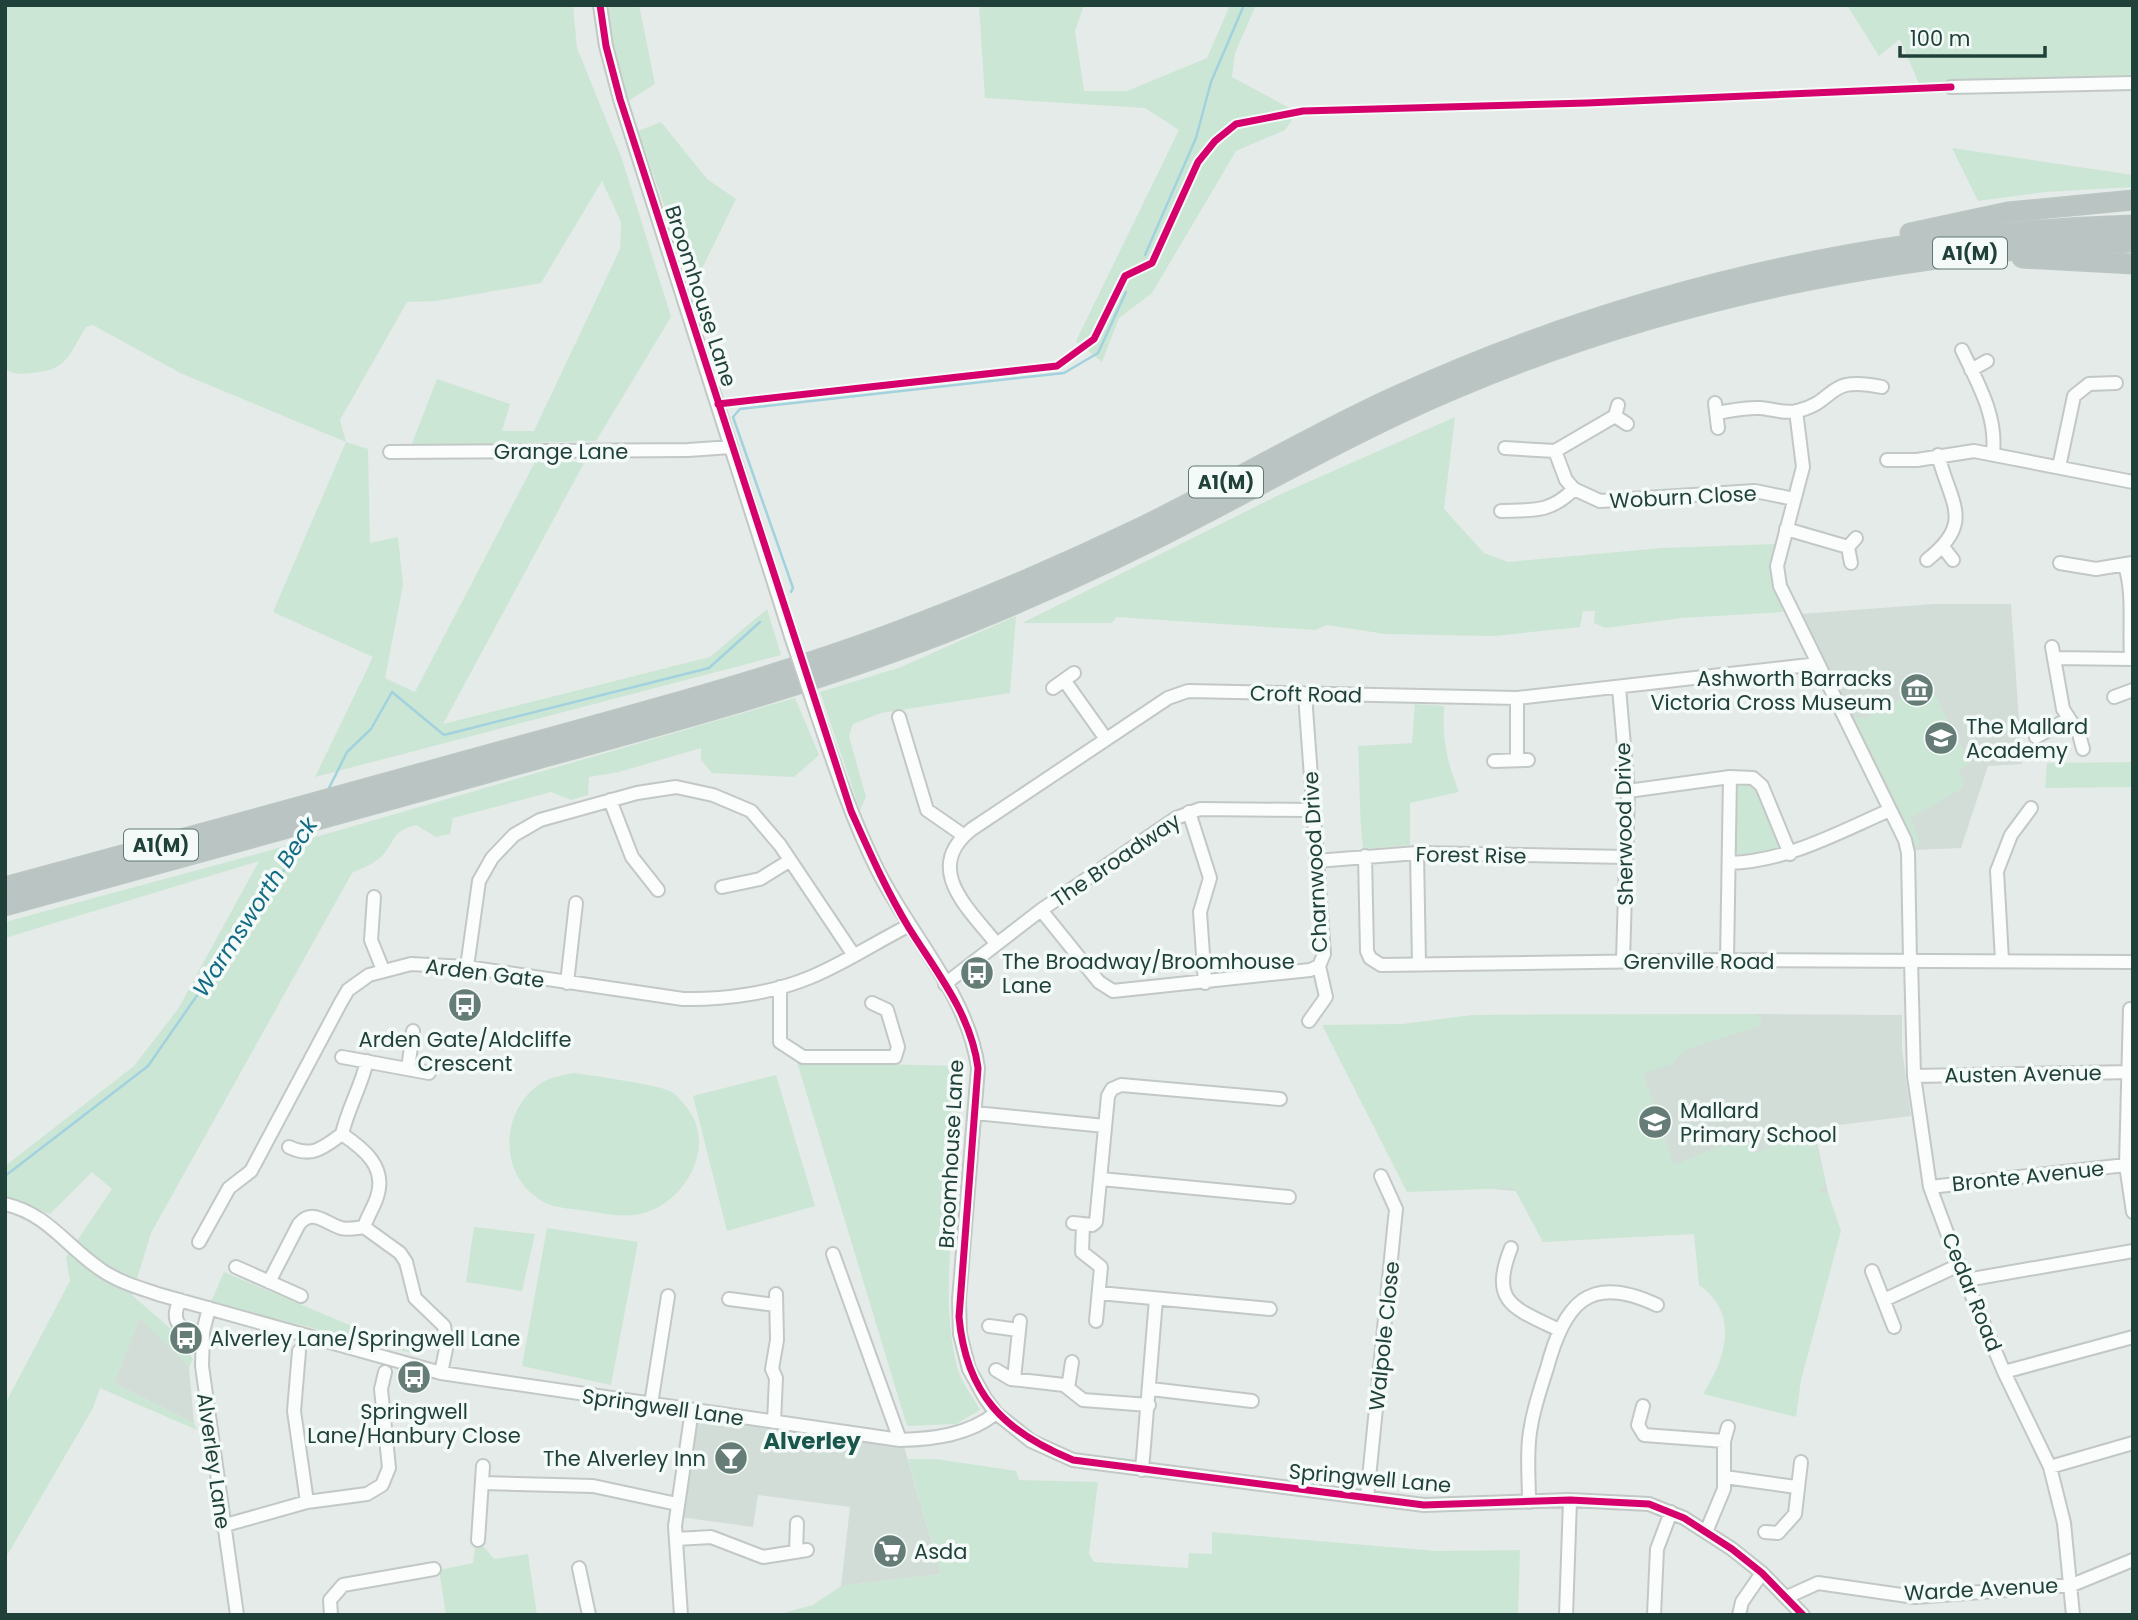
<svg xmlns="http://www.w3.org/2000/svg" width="2138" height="1620" font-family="Poppins,sans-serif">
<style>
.built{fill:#d2ddd8}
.green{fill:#cce6d5}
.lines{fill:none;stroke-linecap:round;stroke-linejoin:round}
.stream{stroke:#a1d2de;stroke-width:2.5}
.minor-casing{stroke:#c2c8c6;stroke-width:16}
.highway-casing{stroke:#bcc7c4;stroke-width:21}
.minor{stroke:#fbfcfc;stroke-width:12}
.highway{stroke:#bac4c2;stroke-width:18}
.minor-bridge-casing{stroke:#c2c8c6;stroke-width:16;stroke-linecap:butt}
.minor-bridge{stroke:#fbfcfc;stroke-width:12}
.cycleway-casing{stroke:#f3faf7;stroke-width:11}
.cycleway{stroke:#d6006c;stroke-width:7}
.labels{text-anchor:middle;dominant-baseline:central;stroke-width:7;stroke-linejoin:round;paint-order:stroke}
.shield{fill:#f3faf7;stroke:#5f7873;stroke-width:2}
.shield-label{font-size:19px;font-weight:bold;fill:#20413a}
.street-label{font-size:21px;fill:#20413a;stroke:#f3faf7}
.poi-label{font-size:21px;fill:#20413a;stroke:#f3faf7;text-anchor:start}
.water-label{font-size:23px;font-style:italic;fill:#126b85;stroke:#f3faf7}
.neighbourhood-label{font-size:23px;font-weight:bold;fill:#19564b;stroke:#f3faf7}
</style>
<rect width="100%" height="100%" fill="#e5ebe8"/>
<path class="built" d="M1934,604H2011L2022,764L1988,766L1961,848L1914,850L1909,832L1850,712L1852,702L1843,699L1801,614Z
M1754,1014L1902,1015V1049L1911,1116L1814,1128L1828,1193L1715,1194L1597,1238L1543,1242L1517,1191L1478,1188L1472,1015Z
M140,1317L189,1367L194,1423L114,1383Z
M686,1414L903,1443L941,1574L841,1586L850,1507L758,1495L753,1527L672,1516Z"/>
<path class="green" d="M5,5H573L577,48L622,159L671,317L596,441L411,446L437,379L510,404L502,431H534L620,249L621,222L602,181L541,283L436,301L407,302L340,420L346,442L368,449L370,543L398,537L403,585L385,678L415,692L537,458L584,463L443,724L710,657L767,609L781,655L315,777L373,657L273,612L346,442L180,373L93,325L86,327C68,356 68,370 31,373C20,374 15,375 5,369Z
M604,5H639L655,84L625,103Z
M979,5H1084L1075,31L1084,91H1127L1207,58L1230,5H1256L1235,53L1232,77L1297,112L1285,130L1236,151L1152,293L1119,318L1102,362L1076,341L1179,130L1145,108L985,98Z
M1847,5H2133V78L1919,84L1900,39L1879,56Z
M661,122L707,179L736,199L693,287L638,131Z
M1952,148L2133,175V187L2045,192L1978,201Z
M1455,417L1444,509L1484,553L1508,562L1662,548L1775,544L1772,581L1783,612L1682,618L1605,628L1594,623L1595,611H1583L1580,627L1494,636L1385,634L1327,625L1315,630L1116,617L1112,623H1022L1279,495Z
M1016,616L1010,693L881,713L853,724L849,736L866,797L860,810L820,692L901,667Z
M1923,688L1929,699L1935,695L1970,763L1958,770L1965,782L1961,789L1911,818L1920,845L1914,847L1907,825L1854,717L1865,719Z
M795,698L819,755L794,777L712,773L701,760V748L619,772L589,777L588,795L571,800L551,792L453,818L450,834L436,837L416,825C391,832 397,838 383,855C376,863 362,868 352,873L151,1233L132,1295L171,1329L193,1359L189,1367L140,1318L114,1383L194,1423L197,1430L100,1388L93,1408L5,1559V1404L70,1281L66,1257L112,1189L92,1172L50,1214L5,1198V1166L134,1066L178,1009L259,861L5,938V922L264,852Z
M1415,704L1444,706C1442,739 1447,762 1459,792L1410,803V845L1363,849C1359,814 1360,781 1358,746L1412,743Z
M2133,762V787L2045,788L2047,763Z
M1741,781L1754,782L1781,842L1778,851L1742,859L1733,848L1736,786Z
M1754,1014L1760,1017L1762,1025L1685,1050L1672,1064L1645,1073L1644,1076L1674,1165L1728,1143L1750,1142L1754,1154L1772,1147V1141L1798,1132L1808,1139L1814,1138L1826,1183L1819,1193H1828L1841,1231L1801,1380L1796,1417L1703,1394C1726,1358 1740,1314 1699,1285L1694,1234L1543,1242L1514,1188L1407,1192L1322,1025L1402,1024L1472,1015Z
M797,1062L957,1066C970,1166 933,1267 957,1367C961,1382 973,1397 980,1410L956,1424L907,1426Z
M573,1073C593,1076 657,1084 672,1092C676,1094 680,1100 683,1103C714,1135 696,1185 660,1206C638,1219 618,1216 594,1212C579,1209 554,1209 542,1201C497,1175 500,1108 543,1082C551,1077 564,1075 573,1073Z
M776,1075L815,1206L727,1231L693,1096Z
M474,1227L535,1234L522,1291L466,1282Z
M547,1228L638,1242L611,1385L522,1366Z
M224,1272L423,1356L211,1302Z
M908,1459H936L1016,1471L1019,1480L1098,1482L1089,1554L1094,1562L1188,1568L1189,1553L1212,1554V1532L1437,1551L1520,1550L1518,1615H776L813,1605L841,1586L941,1574Z
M475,1546H483L494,1559L528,1554L537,1615H446L439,1570L473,1563Z"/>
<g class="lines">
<path class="stream" d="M1145,255L1196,138L1211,82L1244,5
M791,592L793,588L733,417L740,409L1064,373L1098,353L1126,292
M327,792L347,752L371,729L392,692L444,735L709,668L760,622
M5,1176L148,1066L300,847L309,829"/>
<g class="minor-casing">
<path id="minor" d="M600,5L606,46L620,99L791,636
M1951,87L2133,83
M1962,350C1978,384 1997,415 1993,453
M1971,370L1987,361
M1715,403L1718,428
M1618,405L1615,416L1627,424
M1796,411L1803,467L1777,566L1780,586L1905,840L1908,853L1910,960
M1716,413C1730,411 1745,407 1760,408C1773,409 1784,414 1797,411C1839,401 1824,375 1882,387
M1505,448L1555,451L1615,416
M1555,451L1566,480L1574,489L1600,501L1755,491L1794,499
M390,452L688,450L731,447
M1887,460H1917L1974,451L2133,482
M2059,467L2074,396L2089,384L2116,383
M1501,511C1534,510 1550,513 1574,489
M1786,529L1848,547
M1943,547L1953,560
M1927,560C1975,522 1951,505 1938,455
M1851,563L1848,547L1856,538
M2060,563L2096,569L2132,563
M2125,566C2134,593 2129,628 2131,658
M2052,647L2063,709L2079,734L2083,749
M2054,658L2133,659
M1064,680L1106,739
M1053,688L1074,673
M1619,688L1628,791L1623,961
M1305,695L1324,954L1319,966L1326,997L1309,1021
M2114,697L2133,690
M817,714C835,767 852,819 877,869C909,934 968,994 978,1068L959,1300L960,1334L969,1369L985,1398L996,1413L1031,1441L1073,1460L1424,1505L1570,1500L1649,1504L1684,1518L1732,1549L1762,1573L1803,1615
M899,717L927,810L963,835
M2036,737L2068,719
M1517,760V698
M1494,761L1528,760
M1628,791L1730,777L1753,778L1762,786L1790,854
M610,800L632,857L658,890
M1189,812L1210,878L1200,912L1205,983
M1417,853L1419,964
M1365,856L1367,951L1370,958L1381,965L1727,960L2133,962
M1316,861L1417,853L1626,857
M1729,863C1788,861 1837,833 1890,810
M722,887L760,879L789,861
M374,897L371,940L383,970
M1041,910L1099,982L1113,991L1310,970L1319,966
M996,943C968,908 922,868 972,829L1168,698L1188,691L1517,698L1818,664
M1727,960L1730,777
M1911,960L1914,1076L1930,1187L1959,1265L2004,1372L2050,1467L2064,1523L2073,1615
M2002,960L1997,871L2011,835L2031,808
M467,967L479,881L492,858L514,835L540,820L637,793L676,787L713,795L751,811L780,845L853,954
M567,983L576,903
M945,984L1041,910L1176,818L1200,809L1312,810
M780,987V1042L803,1057H895L898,1047L887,1010L872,1003
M2130,1009L2126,1165L2133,1212
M342,1057L429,1073
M408,1069L413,1031
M1914,1076L2133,1072
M975,1113L1105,1126
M342,1134C364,1149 387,1167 377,1197C374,1207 367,1217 364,1227L400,1253L406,1262L415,1298L444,1326L447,1344L441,1373
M289,1147C312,1158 323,1148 342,1134C348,1108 361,1087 367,1061
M1101,1179L1289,1197
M1930,1187L2126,1165
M5,1204C48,1214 66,1246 100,1269C118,1282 140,1288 161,1295L441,1373L900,1440C934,1439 969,1435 996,1413
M1073,1223L1092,1225L1096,1222L1108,1096L1112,1089L1121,1085L1280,1099
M1083,1224L1082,1252L1101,1267L1096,1321
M199,1242L229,1188L251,1171L341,1002L348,990L369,975L411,964L467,967L683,999C724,1000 773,993 811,977C845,963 876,942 908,926
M1511,1248C1489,1303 1514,1308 1559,1330
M833,1254L900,1440
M236,1267L301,1296
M1872,1271L1894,1327
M1966,1280L2133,1251
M269,1282L299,1224C313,1208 325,1223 341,1228C348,1230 357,1228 364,1227
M1099,1293L1270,1309
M729,1299L775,1305
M180,1300C169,1322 181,1333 203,1332
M1884,1300L1959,1265
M209,1308L203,1332L202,1366L237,1615
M989,1326L1019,1330
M299,1351L294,1411L307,1502
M996,1370L1011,1379L1064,1385L1083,1400L1149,1405
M2004,1372L2133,1337
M1014,1379L1020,1321
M1068,1388L1072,1362
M1151,1389L1252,1401
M651,1404L668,1296
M1643,1406L1638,1425L1644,1435L1724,1441
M774,1422L776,1378L772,1369L777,1340L776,1294
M2050,1467L2133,1443
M1142,1470L1156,1299
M1725,1477L1796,1487
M482,1483L593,1486L677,1504
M1367,1498L1396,1209L1381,1176
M1529,1502C1529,1477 1526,1450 1531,1426C1534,1407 1541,1387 1547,1368C1564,1305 1588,1272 1657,1305
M222,1526L307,1502L367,1494L382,1485L389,1468L381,1389L385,1372
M1706,1532L1724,1489V1441L1728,1427
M1765,1532L1778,1533L1795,1514L1801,1462
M676,1539L711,1537L763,1557L807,1550
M478,1540L483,1466
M796,1552L797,1523
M579,1568L589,1615
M1787,1597L1818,1583L1915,1597L2072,1585L2133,1560
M331,1615L330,1600L343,1585L434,1569
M681,1615L675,1526L692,1410
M1566,1615L1570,1500
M1654,1615L1657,1549L1671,1512
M1739,1615L1742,1602L1762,1573"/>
</g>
<g class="highway-casing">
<path id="highway" d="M1910,233L2008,212L2133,200
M2022,258L2133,264
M5,887C175,841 346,794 516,747C642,712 770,679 893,633C977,602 1061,566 1142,527C1226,486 1307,437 1392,398C1626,291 1876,233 2133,225
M5,906C176,859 346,812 516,765C668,723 821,683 967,624C1051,590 1133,552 1212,510C1292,468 1371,424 1454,389C1670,297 1899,252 2133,242"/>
</g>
<use href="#minor" class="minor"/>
<use href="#highway" class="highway"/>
<g class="minor-bridge-casing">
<path id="minor-bridge" d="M791,636L817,714"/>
</g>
<use href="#minor-bridge" class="minor-bridge"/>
<g class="cycleway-casing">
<path id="cycleway" d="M600,5L606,46L620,99L851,811C869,851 886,890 909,928C937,973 971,1014 978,1068L959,1317C966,1394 1004,1432 1073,1460L1424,1505L1570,1500L1649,1504L1684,1518L1732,1549L1762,1573L1803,1615
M718,404L1057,366L1094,339L1125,276L1152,263L1198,162L1215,141L1236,124L1303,111L1587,103L1951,87"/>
</g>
<use href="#cycleway" class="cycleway"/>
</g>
<defs>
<g id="museum-disc" transform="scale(1.75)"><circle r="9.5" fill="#657c77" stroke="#f3faf7"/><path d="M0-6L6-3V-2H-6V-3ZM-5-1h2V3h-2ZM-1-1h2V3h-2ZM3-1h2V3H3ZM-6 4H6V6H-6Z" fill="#fff"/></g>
<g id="school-disc" transform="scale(1.75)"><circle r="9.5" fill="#657c77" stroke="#f3faf7"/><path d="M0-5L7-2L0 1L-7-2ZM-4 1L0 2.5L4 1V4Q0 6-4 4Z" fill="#fff"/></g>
<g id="bus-disc" transform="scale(1.75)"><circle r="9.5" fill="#657c77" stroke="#f3faf7"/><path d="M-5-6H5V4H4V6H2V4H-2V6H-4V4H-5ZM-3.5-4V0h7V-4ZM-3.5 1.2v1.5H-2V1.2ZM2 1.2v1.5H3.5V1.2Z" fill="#fff"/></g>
<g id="bar-disc" transform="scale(1.75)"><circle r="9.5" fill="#657c77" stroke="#f3faf7"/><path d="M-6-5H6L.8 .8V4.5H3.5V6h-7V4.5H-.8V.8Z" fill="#fff"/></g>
<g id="supermarket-disc" transform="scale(1.75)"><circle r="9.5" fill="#657c77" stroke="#f3faf7"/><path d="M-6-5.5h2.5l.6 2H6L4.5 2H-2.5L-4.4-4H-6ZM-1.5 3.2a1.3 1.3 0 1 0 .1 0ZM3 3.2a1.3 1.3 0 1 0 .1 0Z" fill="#fff"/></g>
</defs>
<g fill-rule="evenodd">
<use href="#museum-disc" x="1917" y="690"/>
<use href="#school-disc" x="1941" y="738"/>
<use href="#bus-disc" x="977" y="973"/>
<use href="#bus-disc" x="465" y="1005"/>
<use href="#school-disc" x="1655" y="1122"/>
<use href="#bus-disc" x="186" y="1338"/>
<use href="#bus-disc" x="414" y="1377"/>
<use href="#bar-disc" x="731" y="1458"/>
<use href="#supermarket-disc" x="890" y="1551"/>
</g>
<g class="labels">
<g class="shield">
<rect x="1933" y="237.5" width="74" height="31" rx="5"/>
<rect x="1189" y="466.5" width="74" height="31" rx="5"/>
<rect x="124" y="829.5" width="74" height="31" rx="5"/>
</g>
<g class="shield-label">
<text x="1970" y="253">A1(M)</text>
<text x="1226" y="482">A1(M)</text>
<text x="161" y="845">A1(M)</text>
</g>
<g class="street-label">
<text transform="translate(701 296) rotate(72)">Broomhouse Lane</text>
<text x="561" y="451">Grange Lane</text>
<text transform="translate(1683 497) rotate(-3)">Woburn Close</text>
<text transform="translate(1306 694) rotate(1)">Croft Road</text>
<text transform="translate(1624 824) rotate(-91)">Sherwood Drive</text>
<text transform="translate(1471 855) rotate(1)">Forest Rise</text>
<text transform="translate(1116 860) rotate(-34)">The Broadway</text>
<text transform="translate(1315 862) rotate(-93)">Charnwood Drive</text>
<text x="1699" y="961">Grenville Road</text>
<text transform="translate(485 973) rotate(7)">Arden Gate</text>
<text transform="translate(2023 1074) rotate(-1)">Austen Avenue</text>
<text transform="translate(951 1154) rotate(-87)">Broomhouse Lane</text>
<text transform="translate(2028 1176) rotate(-6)">Bronte Avenue</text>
<text transform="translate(1972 1292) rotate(68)">Cedar Road</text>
<text transform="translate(1384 1336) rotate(-84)">Walpole Close</text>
<text transform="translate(663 1407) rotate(8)">Springwell Lane</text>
<text transform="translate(214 1461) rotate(82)">Alverley Lane</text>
<text transform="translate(1370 1478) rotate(5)">Springwell Lane</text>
<text transform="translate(1981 1589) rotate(-3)">Warde Avenue</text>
</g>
<g class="poi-label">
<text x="1892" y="678" text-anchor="end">Ashworth Barracks<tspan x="1892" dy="24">Victoria Cross Museum</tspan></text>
<text x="1966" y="726">The Mallard<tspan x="1966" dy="24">Academy</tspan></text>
<text x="1002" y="961">The Broadway/Broomhouse<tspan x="1002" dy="24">Lane</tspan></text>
<text x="465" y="1039" text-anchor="middle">Arden Gate/Aldcliffe<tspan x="465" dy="24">Crescent</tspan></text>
<text x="1680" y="1110">Mallard<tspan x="1680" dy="24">Primary School</tspan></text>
<text x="210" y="1338">Alverley Lane/Springwell Lane</text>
<text x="414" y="1411" text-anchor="middle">Springwell<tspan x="414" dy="24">Lane/Hanbury Close</tspan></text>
<text x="706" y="1458" text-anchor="end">The Alverley Inn</text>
<text x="914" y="1551">Asda</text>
</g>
<g class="water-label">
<text transform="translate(255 907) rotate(-57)">Warmsworth Beck</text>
</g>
<g class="neighbourhood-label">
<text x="812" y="1441">Alverley</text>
</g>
</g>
<rect width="2138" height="1620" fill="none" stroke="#20413a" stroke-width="14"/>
<path d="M1900 46v10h145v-10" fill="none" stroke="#20413a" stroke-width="3.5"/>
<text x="1910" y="46" font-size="21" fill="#20413a" stroke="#f3faf7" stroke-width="5" paint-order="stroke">100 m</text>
</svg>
